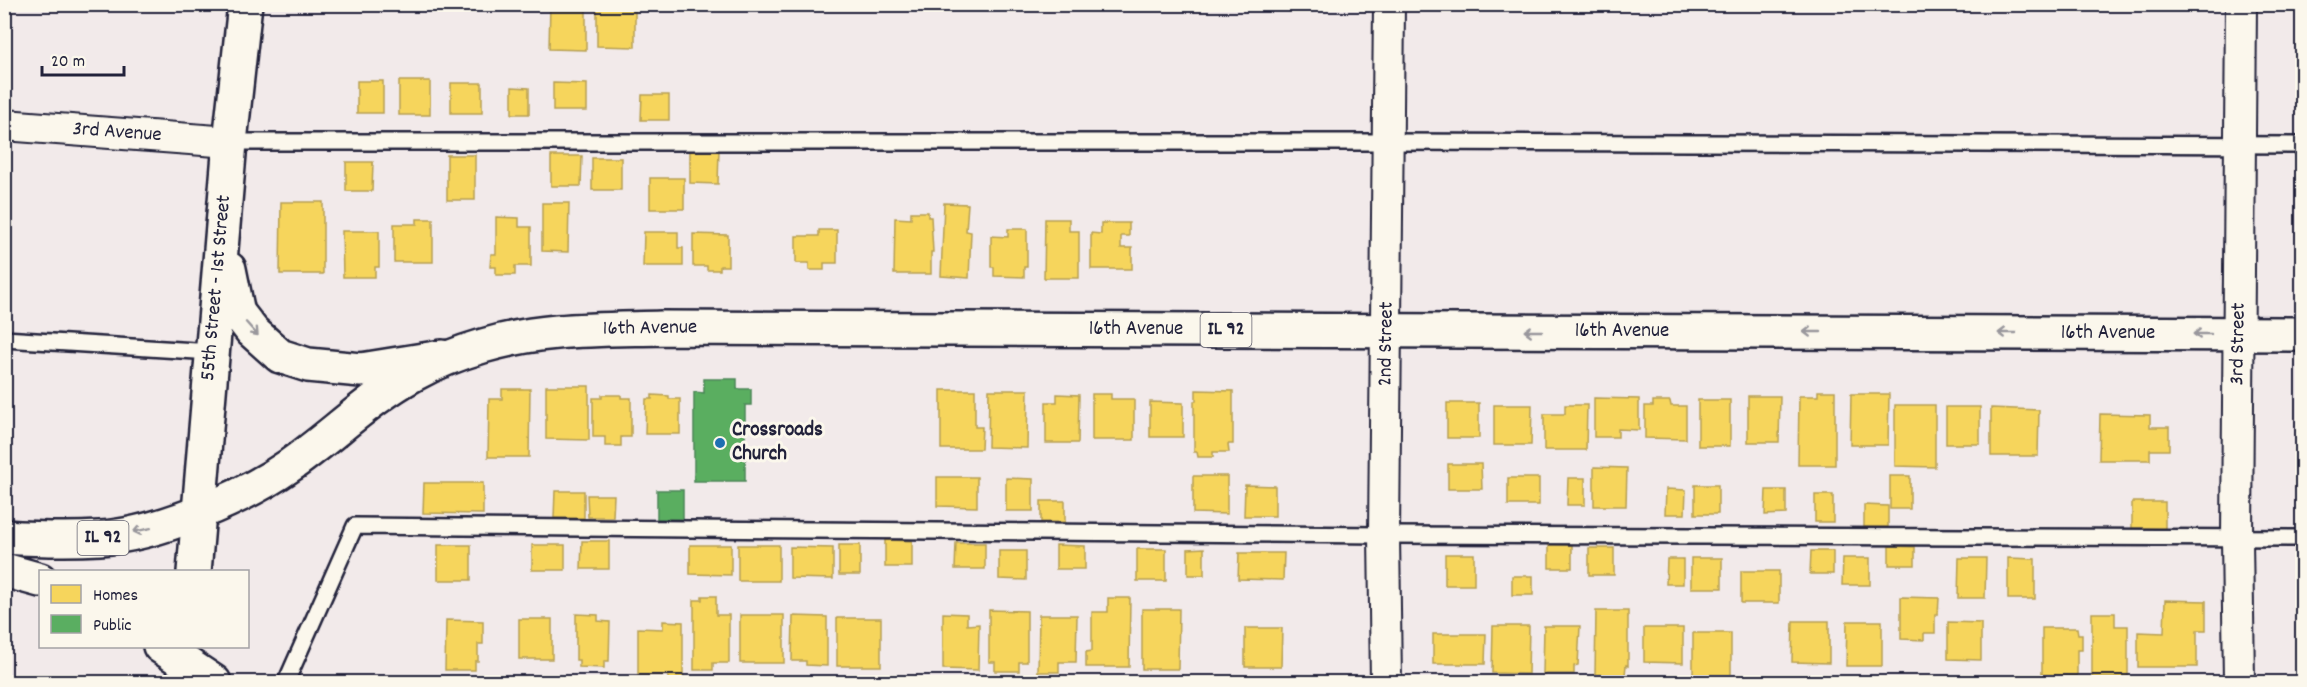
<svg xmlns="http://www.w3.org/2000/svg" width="2307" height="687" font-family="Dekko,sans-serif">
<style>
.homes{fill:#f6d55c;stroke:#b69f52;stroke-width:1.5}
.public{fill:#5aae61;stroke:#498456;stroke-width:1.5}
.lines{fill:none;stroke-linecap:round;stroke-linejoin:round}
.service-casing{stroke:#22223b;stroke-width:20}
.minor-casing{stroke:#22223b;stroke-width:34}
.tertiary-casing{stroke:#22223b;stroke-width:38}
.primary-casing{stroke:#22223b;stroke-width:38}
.service{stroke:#fbf7ec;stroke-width:15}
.minor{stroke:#fbf7ec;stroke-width:30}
.tertiary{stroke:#fbf7ec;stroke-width:33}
.primary{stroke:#fbf7ec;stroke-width:33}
.oneway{stroke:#99979c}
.poi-dot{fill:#1f6fb2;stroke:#fbf7ec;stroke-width:2}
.labels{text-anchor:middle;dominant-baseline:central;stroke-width:6;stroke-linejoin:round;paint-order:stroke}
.shield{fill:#fbf7ec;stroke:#636270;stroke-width:1.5}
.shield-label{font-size:20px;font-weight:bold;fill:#22223b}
.street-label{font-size:21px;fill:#22223b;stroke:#fbf7ec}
.poi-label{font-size:21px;font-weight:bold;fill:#22223b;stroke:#fbf7ec;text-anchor:start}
</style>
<rect width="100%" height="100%" fill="#f2eaea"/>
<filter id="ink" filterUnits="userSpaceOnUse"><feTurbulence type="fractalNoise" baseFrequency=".0167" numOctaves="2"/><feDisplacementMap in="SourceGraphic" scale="12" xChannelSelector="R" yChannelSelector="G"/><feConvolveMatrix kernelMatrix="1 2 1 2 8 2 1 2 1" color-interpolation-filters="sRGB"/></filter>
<g filter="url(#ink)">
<path class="homes" d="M550,4H586V50L549,49Z
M597,4L635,6V47L597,46Z
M357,81H383V113H357Z
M399,81H430V115H399Z
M451,83H482V113H451Z
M553,83L587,84V111H553Z
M512,87L529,88V114H512Z
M642,95H669V120H641Z
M690,149H719L718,184L690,183Z
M447,155H475V200H447Z
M551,156H582L581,186H551Z
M592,158H621V190H592Z
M346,162H373L372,191H346Z
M650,178H684V209H650Z
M281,202H323V274H280Z
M542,203H569L568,252L542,251Z
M944,203L968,204L966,231L971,232L969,278L941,276Z
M911,212H928V217H931L933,252H931V274H894L895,218L911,219Z
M496,217L519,218V227H531V266H515V275H496V267H490L491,254H496Z
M417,219H433V262H394V224H417Z
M1045,219H1069V231H1079V278H1044Z
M1101,223H1129V236H1121V248H1132V269H1091V233L1101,234Z
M1008,229H1027V267H1024V277L994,276V267H991V236L1008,237Z
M819,230H837V263H824V270H809V263H796V236H819Z
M342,231H379V267H375V277H343Z
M644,232H678V248H683V266H643Z
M693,234L728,235V266H720V270H707V266H693Z
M546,386H589V440L546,439Z
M502,389H530L529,457H488L489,399H502Z
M941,390H975V427H982L981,449H941Z
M989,390H1028L1027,448L988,447Z
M1196,390L1233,391V444H1228L1229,452H1213V457H1198L1197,452H1194V401H1196Z
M1818,391H1835V465H1798L1799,396H1818Z
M1057,394L1079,395L1078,443H1046V402H1057Z
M1092,394H1111V399H1134V440H1092Z
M1851,394H1889L1888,445H1850Z
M602,395H621V398H631V437H621V446H605V437H593V398H602Z
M652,395L669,396V399H680V434H645L646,399H652Z
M1748,396H1780L1779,442H1748Z
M1594,398L1639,399V430L1618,429V437H1594Z
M1698,400H1730V446H1698Z
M1653,401H1670L1671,406H1686V439L1645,438V406H1653Z
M1150,402L1183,403V437H1150Z
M1447,403H1479V438H1447Z
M1494,405H1532L1531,445H1494Z
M1565,405H1587L1586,450H1544V414H1565Z
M1895,405H1935V467L1895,466Z
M1946,407H1980V444H1946Z
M1991,408L2039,410L2038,456H1991Z
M2100,414L2150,415V427H2169V450H2150V460H2099Z
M1448,464H1481L1482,489H1448Z
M1594,467L1627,468L1626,506H1594Z
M1193,476H1227V514L1193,513Z
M1890,476H1910V509H1890Z
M937,477H977V507L937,506Z
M1006,478L1033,479V511H1006Z
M1508,478H1539V505H1508Z
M1568,478H1585V505H1567Z
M424,483H483V514L423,513Z
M1245,485L1275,486V516H1244Z
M1695,485H1718V514H1695Z
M1666,489L1686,490L1685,514H1665Z
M1766,490H1786V514L1765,515Z
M555,491H584V518H554Z
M587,495H614L613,517H588Z
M1815,495H1833V522H1815Z
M1041,501H1065V522H1041Z
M2132,502H2165V529L2132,528Z
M1864,505L1888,506V527H1864Z
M885,540L912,541V567H885Z
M582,541H609V569H581Z
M956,543H985V569H955Z
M1549,544L1572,545V568H1549Z
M438,545H471V580H438Z
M532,545H565V570H532Z
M690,545H731V575L690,574Z
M738,545H779V581H738Z
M839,545H860V575H839Z
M1056,545L1085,546V569H1056Z
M1889,546L1915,547V565H1889Z
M790,547L833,548V579L790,578Z
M1204,548V575H1188V549Z
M1589,548H1614V575H1589Z
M1137,549H1166V581H1137Z
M999,551H1026V580L999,579Z
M1811,551H1833V574H1810Z
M1239,553H1284L1283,580L1238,579Z
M1445,554H1474V585H1445Z
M1691,558H1722V588H1691Z
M1843,558H1870V585H1842Z
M1959,558H1986L1985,598H1958Z
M2008,558L2035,559V599H2008Z
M1667,559H1683V584H1666Z
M1741,571H1779V603H1741Z
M1512,576H1533V595H1512Z
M702,596H716V615H729V663H713V670H694V600H702Z
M1901,597L1939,598L1938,615H1935V633H1924V640L1901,639Z
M1108,598H1130L1129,667H1086V652L1092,651V612H1108Z
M2165,600L2206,601V630H2197V667H2138V632L2164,633Z
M1142,609H1179L1178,669H1142Z
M989,610L1027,611V662H1019V671H995V662H989Z
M1596,611H1628V666L1626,665L1625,675H1595Z
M943,613L967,614V625L979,624L978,670L943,669Z
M2092,613H2115V626H2128V678H2092Z
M576,614L598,615V621L610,622L609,661H604V668L579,667V660H576Z
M740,615H784V663H740Z
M1039,615H1077L1076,662H1059V672H1038Z
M793,616L827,617V666L806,665V661H792Z
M837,618H881V666H837Z
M519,619H552V659H519Z
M446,620L483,621V644H478V661H475V670H445Z
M663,621L683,622V682L668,681V675H638V628L663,629Z
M1793,621H1829V663L1792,662Z
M1847,621H1882V666H1846Z
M1948,622L1981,623V660L1948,659Z
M1493,626H1529L1528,674L1492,673Z
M1544,626H1580L1578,665L1574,666V674H1543Z
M1245,628H1282L1281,667H1245Z
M1644,628H1683V663L1644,662Z
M2042,628H2077L2078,634H2082V650H2077V676L2042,675Z
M1693,633H1731V676H1693Z
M1433,634H1486L1485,664H1433Z"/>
<path class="public" d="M704,379H737V389H751V405H745V481H694V392L704,393Z
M657,490H683V519H657Z"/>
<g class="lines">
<g class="service-casing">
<path id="service" d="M230,142H1389L2302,145
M4,339L212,352
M286,682L355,526L1384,535L2302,538"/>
</g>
<g class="minor-casing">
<path id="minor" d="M4,125L230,142
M1386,682L1384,535L1389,4
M2239,682L2237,538L2241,4"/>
</g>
<g class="tertiary-casing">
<path id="tertiary" d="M229,269L238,313L252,331L280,356L308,365L361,370L442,357
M194,572L230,142L245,4"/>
</g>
<g class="primary-casing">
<path id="primary" d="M4,537C36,539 68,540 100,538C156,535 243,498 289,466C331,437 368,399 414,374C456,351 509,336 557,332C591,329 626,329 661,328L2302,334
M4,570L40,580
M160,646L214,682"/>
</g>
<use href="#service" class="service"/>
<use href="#minor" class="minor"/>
<use href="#tertiary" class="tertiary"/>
<use href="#primary" class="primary"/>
</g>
<defs><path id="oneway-shaft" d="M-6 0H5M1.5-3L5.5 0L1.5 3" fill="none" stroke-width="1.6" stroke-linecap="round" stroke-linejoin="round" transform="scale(1.5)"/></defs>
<g class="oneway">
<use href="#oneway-shaft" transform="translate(252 329) rotate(48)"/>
<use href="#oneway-shaft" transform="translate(1533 331) rotate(-180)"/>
<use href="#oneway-shaft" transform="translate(1812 332) rotate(-180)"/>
<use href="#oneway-shaft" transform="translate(2007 333) rotate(-180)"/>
<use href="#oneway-shaft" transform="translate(2202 334) rotate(-180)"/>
<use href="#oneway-shaft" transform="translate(142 530) rotate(168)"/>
</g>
</g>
<circle class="poi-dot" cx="720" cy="443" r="6"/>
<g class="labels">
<g class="shield">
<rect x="1200.5" y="313" width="51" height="34" rx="4.5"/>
<rect x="77.5" y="521" width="51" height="34" rx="4.5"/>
</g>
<g class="shield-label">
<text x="1226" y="330">IL 92</text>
<text x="103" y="538">IL 92</text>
</g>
<g class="street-label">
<text transform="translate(117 133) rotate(4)">3rd Avenue</text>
<text transform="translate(217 288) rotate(-85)">55th Street - 1st Street</text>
<text transform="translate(650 329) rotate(-1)">16th Avenue</text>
<text x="1136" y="330">16th Avenue</text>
<text x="1622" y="332">16th Avenue</text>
<text x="2108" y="334">16th Avenue</text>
<text transform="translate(1387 344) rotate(-89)">2nd Street</text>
<text transform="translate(2239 344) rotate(-89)">3rd Street</text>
</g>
<g class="poi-label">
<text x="732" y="431">Crossroads<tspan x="732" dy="24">Church</tspan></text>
</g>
</g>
<rect width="2307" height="687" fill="none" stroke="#fbf7ec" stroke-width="24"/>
<rect x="12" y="12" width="2283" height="663" fill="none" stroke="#22223b" stroke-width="2" filter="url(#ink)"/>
<rect x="39" y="570" width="210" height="78" fill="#fbf7ec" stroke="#a4a2a5" stroke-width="1.5"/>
<rect x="51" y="585" width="30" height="18" fill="#f6d55c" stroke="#a4a2a5" stroke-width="1.5"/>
<text x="93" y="600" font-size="18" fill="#22223b">Homes</text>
<rect x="51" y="615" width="30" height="18" fill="#5aae61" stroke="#a4a2a5" stroke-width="1.5"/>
<text x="93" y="630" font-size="18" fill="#22223b">Public</text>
<path d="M42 66v9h82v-9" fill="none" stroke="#22223b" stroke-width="3"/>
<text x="51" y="66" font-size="18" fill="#22223b" stroke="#fbf7ec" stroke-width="4.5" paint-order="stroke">20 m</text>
</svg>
